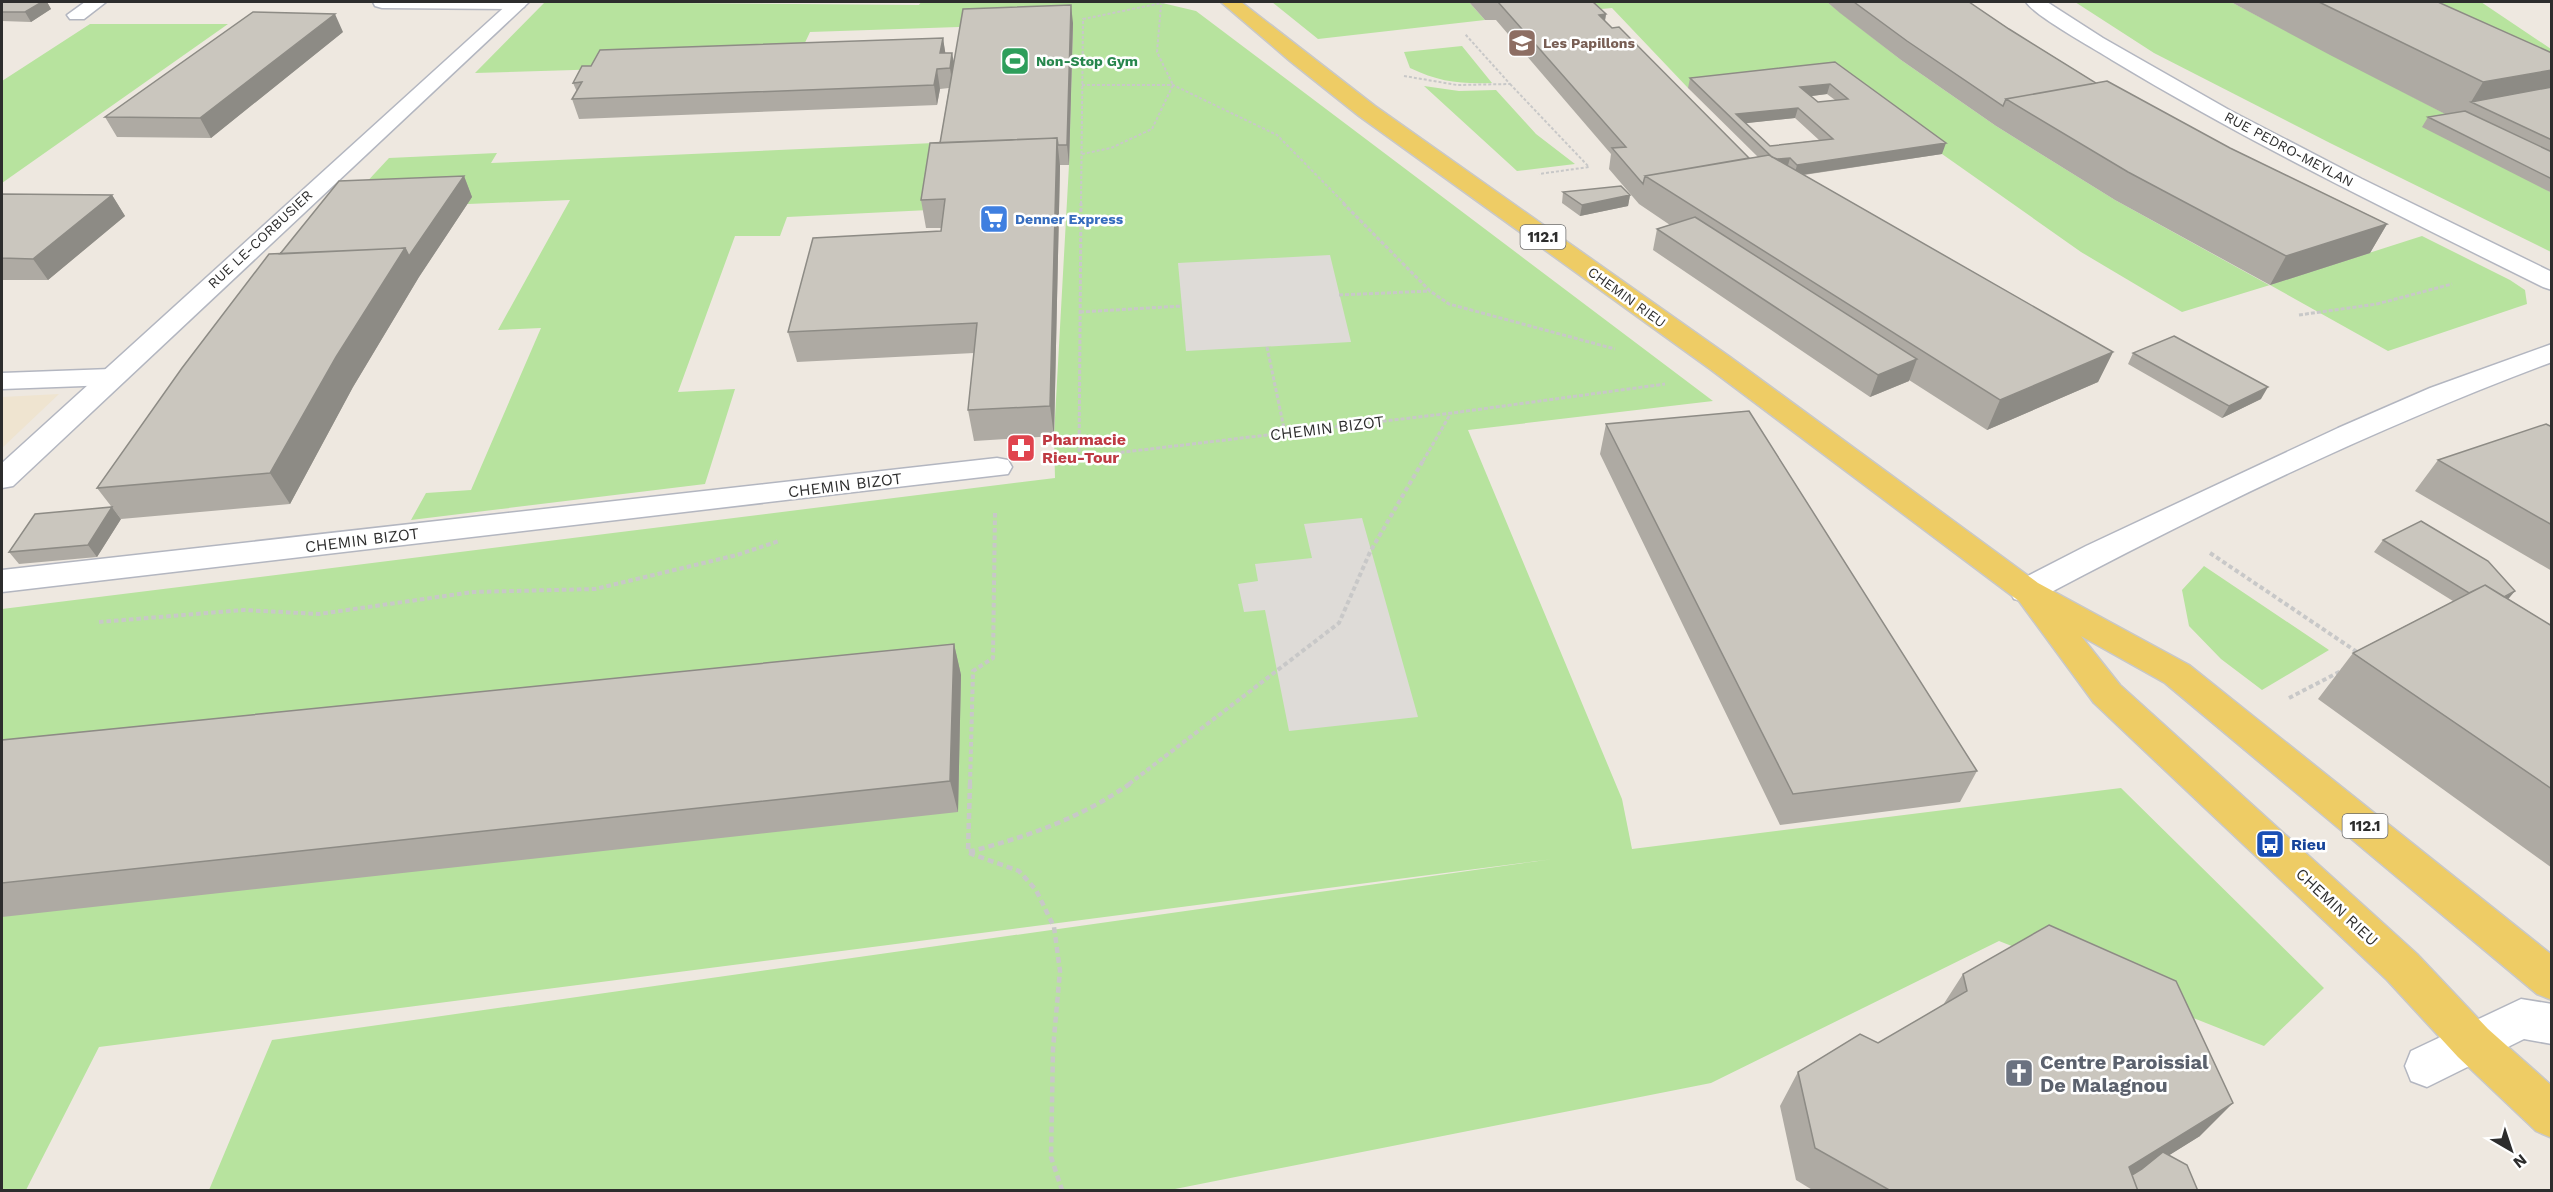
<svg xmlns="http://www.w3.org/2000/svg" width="2553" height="1192" font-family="'Work Sans',sans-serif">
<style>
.education{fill:#efe4d0}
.green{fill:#b7e39e}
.plaza{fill:#dedbd7}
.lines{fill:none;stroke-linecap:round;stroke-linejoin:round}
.service-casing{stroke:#b3b6c0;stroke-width:3}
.minor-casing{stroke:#b3b6c0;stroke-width:3}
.primary-casing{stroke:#c8c8c8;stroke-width:3}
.path-far3{stroke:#c8c8c8;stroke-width:2;stroke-dasharray:3 2;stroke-linecap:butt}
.path-far2{stroke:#c8c8c8;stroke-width:3;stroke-dasharray:4 2;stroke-linecap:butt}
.path-far1{stroke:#c8c8c8;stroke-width:4;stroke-dasharray:4.5 3;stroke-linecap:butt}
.path{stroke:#c8c8c8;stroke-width:4.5;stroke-dasharray:6 4;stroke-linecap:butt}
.service{fill:#fff;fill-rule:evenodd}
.minor{fill:#fff;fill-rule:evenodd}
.primary{fill:#eecc65;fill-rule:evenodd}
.wall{fill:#aeaaa3;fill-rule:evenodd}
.shaded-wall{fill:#8d8b85}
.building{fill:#cac6be;stroke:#8d8b85;stroke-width:1.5;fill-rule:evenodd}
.labels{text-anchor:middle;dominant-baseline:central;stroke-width:5;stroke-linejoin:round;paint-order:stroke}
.far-education-label{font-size:14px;font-weight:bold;fill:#785e54;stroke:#fff;text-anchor:start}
.far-leisure-label{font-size:14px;font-weight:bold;fill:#27864d;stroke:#fff;text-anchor:start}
.far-street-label{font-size:14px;fill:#2d2d2d;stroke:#fff}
.far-shop-label{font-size:14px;font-weight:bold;fill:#366cbe;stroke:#fff;text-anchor:start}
.shield{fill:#fff;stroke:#6c6c6c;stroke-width:1.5}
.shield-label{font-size:15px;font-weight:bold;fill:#2d2d2d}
.street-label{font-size:16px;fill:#2d2d2d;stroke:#fff}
.health-label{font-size:16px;font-weight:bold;fill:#be3a42;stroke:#fff;text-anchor:start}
.transit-label{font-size:16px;font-weight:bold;fill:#164399;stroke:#fff;text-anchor:start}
.near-worship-label{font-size:20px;font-weight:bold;fill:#5b616d;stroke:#fff;text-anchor:start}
</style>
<rect width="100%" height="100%" fill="#eee8e0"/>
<path class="education" d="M59,394L2,448V397Z"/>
<path class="green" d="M545,2L919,5L921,2H1158L1196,11L1713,401L1468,430L1622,799L1632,849L2121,788L2324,988L2264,1046L1999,941L1711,1083L1170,1190H209L272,1040L1553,859L99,1047L26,1190H2V609L1055,478L1054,436L1069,165L1073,23L810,32L803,47L607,69L475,73Z
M1272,2H1469L1485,20L1318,39Z
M1570,2H1827L1901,60L1996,126L2115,200L2269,285L2422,236L2510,280L2525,290L2527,304L2388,351L2270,285L2182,312L2081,252L1942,154L1832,72L1688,88L1612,8L1580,11Z
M2075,2H2231L2459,121L2551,193V252L2330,143L2154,53Z
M2438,2H2481L2551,49V92Z
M90,24H228L2,183V81Z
M1462,46L1492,83C1460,84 1439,82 1410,68L1404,52Z
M1424,86L1459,91L1496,90L1536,134L1575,164L1517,171Z
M934,143L935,171L929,210L787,217L780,236H735L678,392L735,389L705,484L411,520L426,493L471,490L541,328L498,330L570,200L468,204L349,201L389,158L497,153L491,163Z
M2204,566L2329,650L2262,690L2221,659L2189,626L2182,590Z"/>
<path class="plaza" d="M1330,255L1351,342L1186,351L1178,263Z
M1362,518L1418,717L1289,731L1265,610L1244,612L1238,584L1258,581L1255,564L1312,558L1304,524Z"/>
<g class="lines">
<g class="service-casing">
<path id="service" d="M373,2H525L526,3L524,7L517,9L382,8L375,6Z
M111,369L121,371L125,377L121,383L111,385L2,389V373Z
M2521,999L2552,1004V1044L2524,1039L2427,1087L2411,1081L2405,1066L2411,1051Z"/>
</g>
<g class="minor-casing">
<path id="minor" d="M85,2H106L84,19H70L67,15Z
M510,2H529L13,486L2,488V463Z
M2026,2H2047L2103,38L2231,111L2362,179L2552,272V290L2543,287C2398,215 2251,144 2112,60C2095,49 2035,16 2026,2Z
M2552,344V362C2375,428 2204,511 2038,599L2026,602L2014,599L2010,591L2014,583L2086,546L2338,428L2430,388Z
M997,458L1008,460L1012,467L1008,474L2,592V570Z"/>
</g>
<g class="primary-casing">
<path id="primary" d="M1221,2H1241L1375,106L1730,357L2038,583L2189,665L2552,955V1000L2537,994L2165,683L2081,636L2120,685L2417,954L2488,1029L2552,1086V1138L2536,1131L2458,1057L2387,980L2094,703L2019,601L1710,369L1359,116L1290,61Z"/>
</g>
<path class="path-far3" d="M1404,76L1457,85L1510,84L1465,34
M1510,84L1589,167L1539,174
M1082,85H1173L1277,135L1345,204
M1082,154L1111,148L1152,129L1173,85L1157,52L1161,5
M1081,204L1083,19L1167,2"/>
<path class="path-far2" d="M1343,203L1430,291L1449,304L1615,349
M1339,295L1430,291
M1080,312L1182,306
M2299,315L2377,304L2452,284
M1267,347L1285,433
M1079,458L1081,203
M1049,461L1452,413L1665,384
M1423,461L1451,413"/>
<path class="path-far1" d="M1045,461L1062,459
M2210,553L2360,654
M99,622L244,610L319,614L473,592L595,589L737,555L779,541
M2289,698L2343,670
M970,784L973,671L993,658L995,512
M1129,784L1339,623L1370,552L1424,459"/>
<path class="path" d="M970,783L968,852C1027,837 1081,818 1131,783
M969,853L1019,871L1036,890L1054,927L1060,971L1053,1049L1051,1157L1062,1190"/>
<use href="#service" class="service"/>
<use href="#minor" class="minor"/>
<use href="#primary" class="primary"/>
</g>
<path class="wall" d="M2,2H47L51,9L31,22L2,21Z
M1469,2H1593L1606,14L1605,21L1749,158L1758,157L1688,88L1690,78L1835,62L1942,154L1804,175L2113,352L2098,382L1987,430L1909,380V381L1870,397L1653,250L1657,229L1670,225L1639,204L1609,169L1611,154L1496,20H1485ZM1827,94L1835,100L1818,102L1811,96ZM1795,118L1819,140L1770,146L1746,123Z
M1827,2H1969L2009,29L2096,83L2387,224L2370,253L2270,285L2115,200L1996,126L1901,60L1840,13Z
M2231,2H2438L2552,53V193L2422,127L2428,117L2445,114L2330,55Z
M1073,23L1069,165H1060L1054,436L974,441L968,410L974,353L797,362L788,332L941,231V228H926L921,200L940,143L949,88L940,89L937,105L579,119L572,99L577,92L573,83L591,66L943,38L945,53L954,61Z
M343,32L211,138L117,137L105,117Z
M464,176L472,197L419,277L353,387L290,504L121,519L97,488Z
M1563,192L1630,195L1628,206L1580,216L1562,203Z
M2,194L112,195L125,216L48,280H2Z
M2133,353L2261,399L2222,418L2128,364Z
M1606,424L1977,771L1960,802L1780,825L1600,454Z
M2552,427V571L2415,491L2438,460Z
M121,519L97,557L19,564L9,552Z
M2383,540L2508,599L2552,626V868L2318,699L2353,653L2453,601L2374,552Z
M954,644L961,675L958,812L2,917V740Z
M1963,974L2200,1136L2169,1155L2198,1191H1814L1796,1180L1780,1106L1798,1072L1878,1043L1943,1005Z"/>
<path class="shaded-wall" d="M42,2H47L51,9L31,22L25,12Z
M1071,5L1073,23L1069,165L1067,145Z
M335,14L343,32L211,138L200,118Z
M1606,14L1603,32L1599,15Z
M943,38L946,57L940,53Z
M952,53L956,72L953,88L950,68Z
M937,69L940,89L937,105L934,85Z
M2552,70V105L2471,102L2483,82Z
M1830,84L1827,94L1797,98L1800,87Z
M1798,108L1795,118L1739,124L1736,114Z
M1057,138L1060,166L1054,436L1050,406Z
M1946,143L1942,154L1794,176L1797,165Z
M1790,158L1787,169L1775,159Z
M464,176L472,197L419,277L353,387L290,504L270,473L336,357L405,248Z
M112,195L125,216L48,280L33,259Z
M1630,195L1628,206L1580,216L1582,205Z
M2387,224L2370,253L2270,285L2286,256Z
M2113,352L2098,382L1987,430L2000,400Z
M1917,359L1909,381L1870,397L1878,375Z
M2268,387L2261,399L2222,418L2229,406Z
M112,507L121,519L97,557L88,545Z
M2515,591L2505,603L2489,606Z
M954,644L961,675L958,812L950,781Z
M2233,1103L2200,1136L2112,1191L2129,1167Z"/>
<path class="building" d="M2,2H42L25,12H2Z
M1498,2H1593L1606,14L1599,15L1612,28L1619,27L1749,158L1645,176L1643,184L1612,148L1626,147Z
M1854,2H1969L2009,29L2096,83L2006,99L2003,106L1907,41Z
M2319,2H2438L2552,53V70L2483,82Z
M1071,5L1067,145H1058L1057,138L940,143L963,9Z
M253,12L335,14L200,118L105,117Z
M943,38L940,53H952L950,68L937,69L934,85L572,99L582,82L573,83L582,66H591L600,50Z
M1835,62L1946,143L1797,165L1790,158L1777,159L1772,157L1690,78ZM1830,84L1848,99L1818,102L1800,87ZM1798,108L1833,139L1770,146L1736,114Z
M2107,81L2230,148L2387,224L2286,256L2128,172L2006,99Z
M2552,87V140L2471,102Z
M2465,111L2552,152V179L2428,117Z
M1057,138L1050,406L968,410L977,323L788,332L813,238L941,231L945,199L921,200L930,143Z
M1769,155L2113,352L2000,400L1645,176Z
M464,176L409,256L405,248L280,254L339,181Z
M1621,186L1630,195L1582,205L1563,192Z
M2,194L112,195L33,259L2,258Z
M1695,217L1917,359L1878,375L1657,229Z
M405,248L336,357L270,473L97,488L182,368L269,254Z
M2174,336L2268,387L2229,406L2133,353Z
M1749,411L1977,771L1793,794L1606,424Z
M2546,424L2552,427V525L2438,460Z
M112,507L88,545L9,552L35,514Z
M2421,521L2488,561L2515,591L2504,597L2485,585L2469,593L2383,540Z
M2485,585L2552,626V789L2353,653Z
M954,644L950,781L2,883V740Z
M2049,925L2176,981L2233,1103L2129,1167L2138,1191H1891L1815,1148L1798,1072L1860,1034L1878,1043L1967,991L1963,974Z
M2163,1152L2187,1165L2198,1191H2138L2132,1175L2142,1169Z"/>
<defs>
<g id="school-square" transform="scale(1.5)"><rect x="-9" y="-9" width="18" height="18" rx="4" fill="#8d6e63" stroke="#fff"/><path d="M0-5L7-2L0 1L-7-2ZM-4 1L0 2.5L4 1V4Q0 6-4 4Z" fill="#fff"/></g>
<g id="stadium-square" transform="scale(1.5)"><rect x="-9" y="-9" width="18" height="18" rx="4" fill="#2e9e5b" stroke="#fff"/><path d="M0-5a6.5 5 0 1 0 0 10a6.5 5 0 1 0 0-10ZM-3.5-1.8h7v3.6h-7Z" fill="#fff"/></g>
<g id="supermarket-square" transform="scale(1.5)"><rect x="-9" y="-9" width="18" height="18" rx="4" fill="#3f7fe0" stroke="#fff"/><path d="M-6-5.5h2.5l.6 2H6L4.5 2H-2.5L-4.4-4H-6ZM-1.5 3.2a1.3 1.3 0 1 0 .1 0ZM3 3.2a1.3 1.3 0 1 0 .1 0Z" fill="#fff"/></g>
<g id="pharmacy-square" transform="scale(1.5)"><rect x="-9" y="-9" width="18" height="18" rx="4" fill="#e0444e" stroke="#fff"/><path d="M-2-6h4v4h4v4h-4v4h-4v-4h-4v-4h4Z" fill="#fff"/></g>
<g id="bus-square" transform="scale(1.5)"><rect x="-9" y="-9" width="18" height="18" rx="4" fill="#1a4fb4" stroke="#fff"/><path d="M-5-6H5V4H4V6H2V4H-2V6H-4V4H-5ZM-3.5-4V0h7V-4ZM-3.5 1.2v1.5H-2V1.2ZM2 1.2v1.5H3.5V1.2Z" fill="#fff"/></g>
<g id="church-square" transform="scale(1.5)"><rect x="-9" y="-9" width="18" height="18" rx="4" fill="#6b7280" stroke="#fff"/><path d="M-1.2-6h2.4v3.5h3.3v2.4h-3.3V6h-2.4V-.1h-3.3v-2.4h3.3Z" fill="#fff"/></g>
</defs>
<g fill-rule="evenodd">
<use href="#school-square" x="1522" y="43"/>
<use href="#stadium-square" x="1015" y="61"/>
<use href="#supermarket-square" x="994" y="219"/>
<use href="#pharmacy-square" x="1021" y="448"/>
<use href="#bus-square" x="2270" y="844"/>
<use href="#church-square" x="2019" y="1073"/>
</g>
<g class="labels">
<g class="far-education-label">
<text x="1543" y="43">Les Papillons</text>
</g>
<g class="far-leisure-label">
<text x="1036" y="61">Non-Stop Gym</text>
</g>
<g class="far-street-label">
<text transform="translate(2289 149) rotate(28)">RUE PEDRO-MEYLAN</text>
<text transform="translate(260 239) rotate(-43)">RUE LE-CORBUSIER</text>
<text transform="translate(1627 297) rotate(36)">CHEMIN RIEU</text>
</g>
<g class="far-shop-label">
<text x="1015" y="219">Denner Express</text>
</g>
<g class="shield">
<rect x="1520.5" y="225" width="45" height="24" rx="4.5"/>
<rect x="2342.5" y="814" width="45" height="24" rx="4.5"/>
</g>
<g class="shield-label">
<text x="1543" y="237">112.1</text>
<text x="2365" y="826">112.1</text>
</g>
<g class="street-label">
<text transform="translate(1327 428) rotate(-7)">CHEMIN BIZOT</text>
<text transform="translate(845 485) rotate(-7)">CHEMIN BIZOT</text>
<text transform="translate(362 540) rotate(-7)">CHEMIN BIZOT</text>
<text transform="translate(2337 907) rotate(43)">CHEMIN RIEU</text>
</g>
<g class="health-label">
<text x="1042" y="439">Pharmacie<tspan x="1042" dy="18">Rieu-Tour</tspan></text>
</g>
<g class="transit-label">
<text x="2291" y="844">Rieu</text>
</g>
<g class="near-worship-label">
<text x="2040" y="1062">Centre Paroissial<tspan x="2040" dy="23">De Malagnou</tspan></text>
</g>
</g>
<rect width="2553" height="1192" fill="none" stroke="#2d2d2d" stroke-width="6"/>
<g transform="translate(2511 1150) rotate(141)" stroke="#ffffff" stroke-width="4.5" paint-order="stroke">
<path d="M0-4.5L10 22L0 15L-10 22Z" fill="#2d2d2d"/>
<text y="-9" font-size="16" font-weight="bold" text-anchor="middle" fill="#2d2d2d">N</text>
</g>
</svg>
